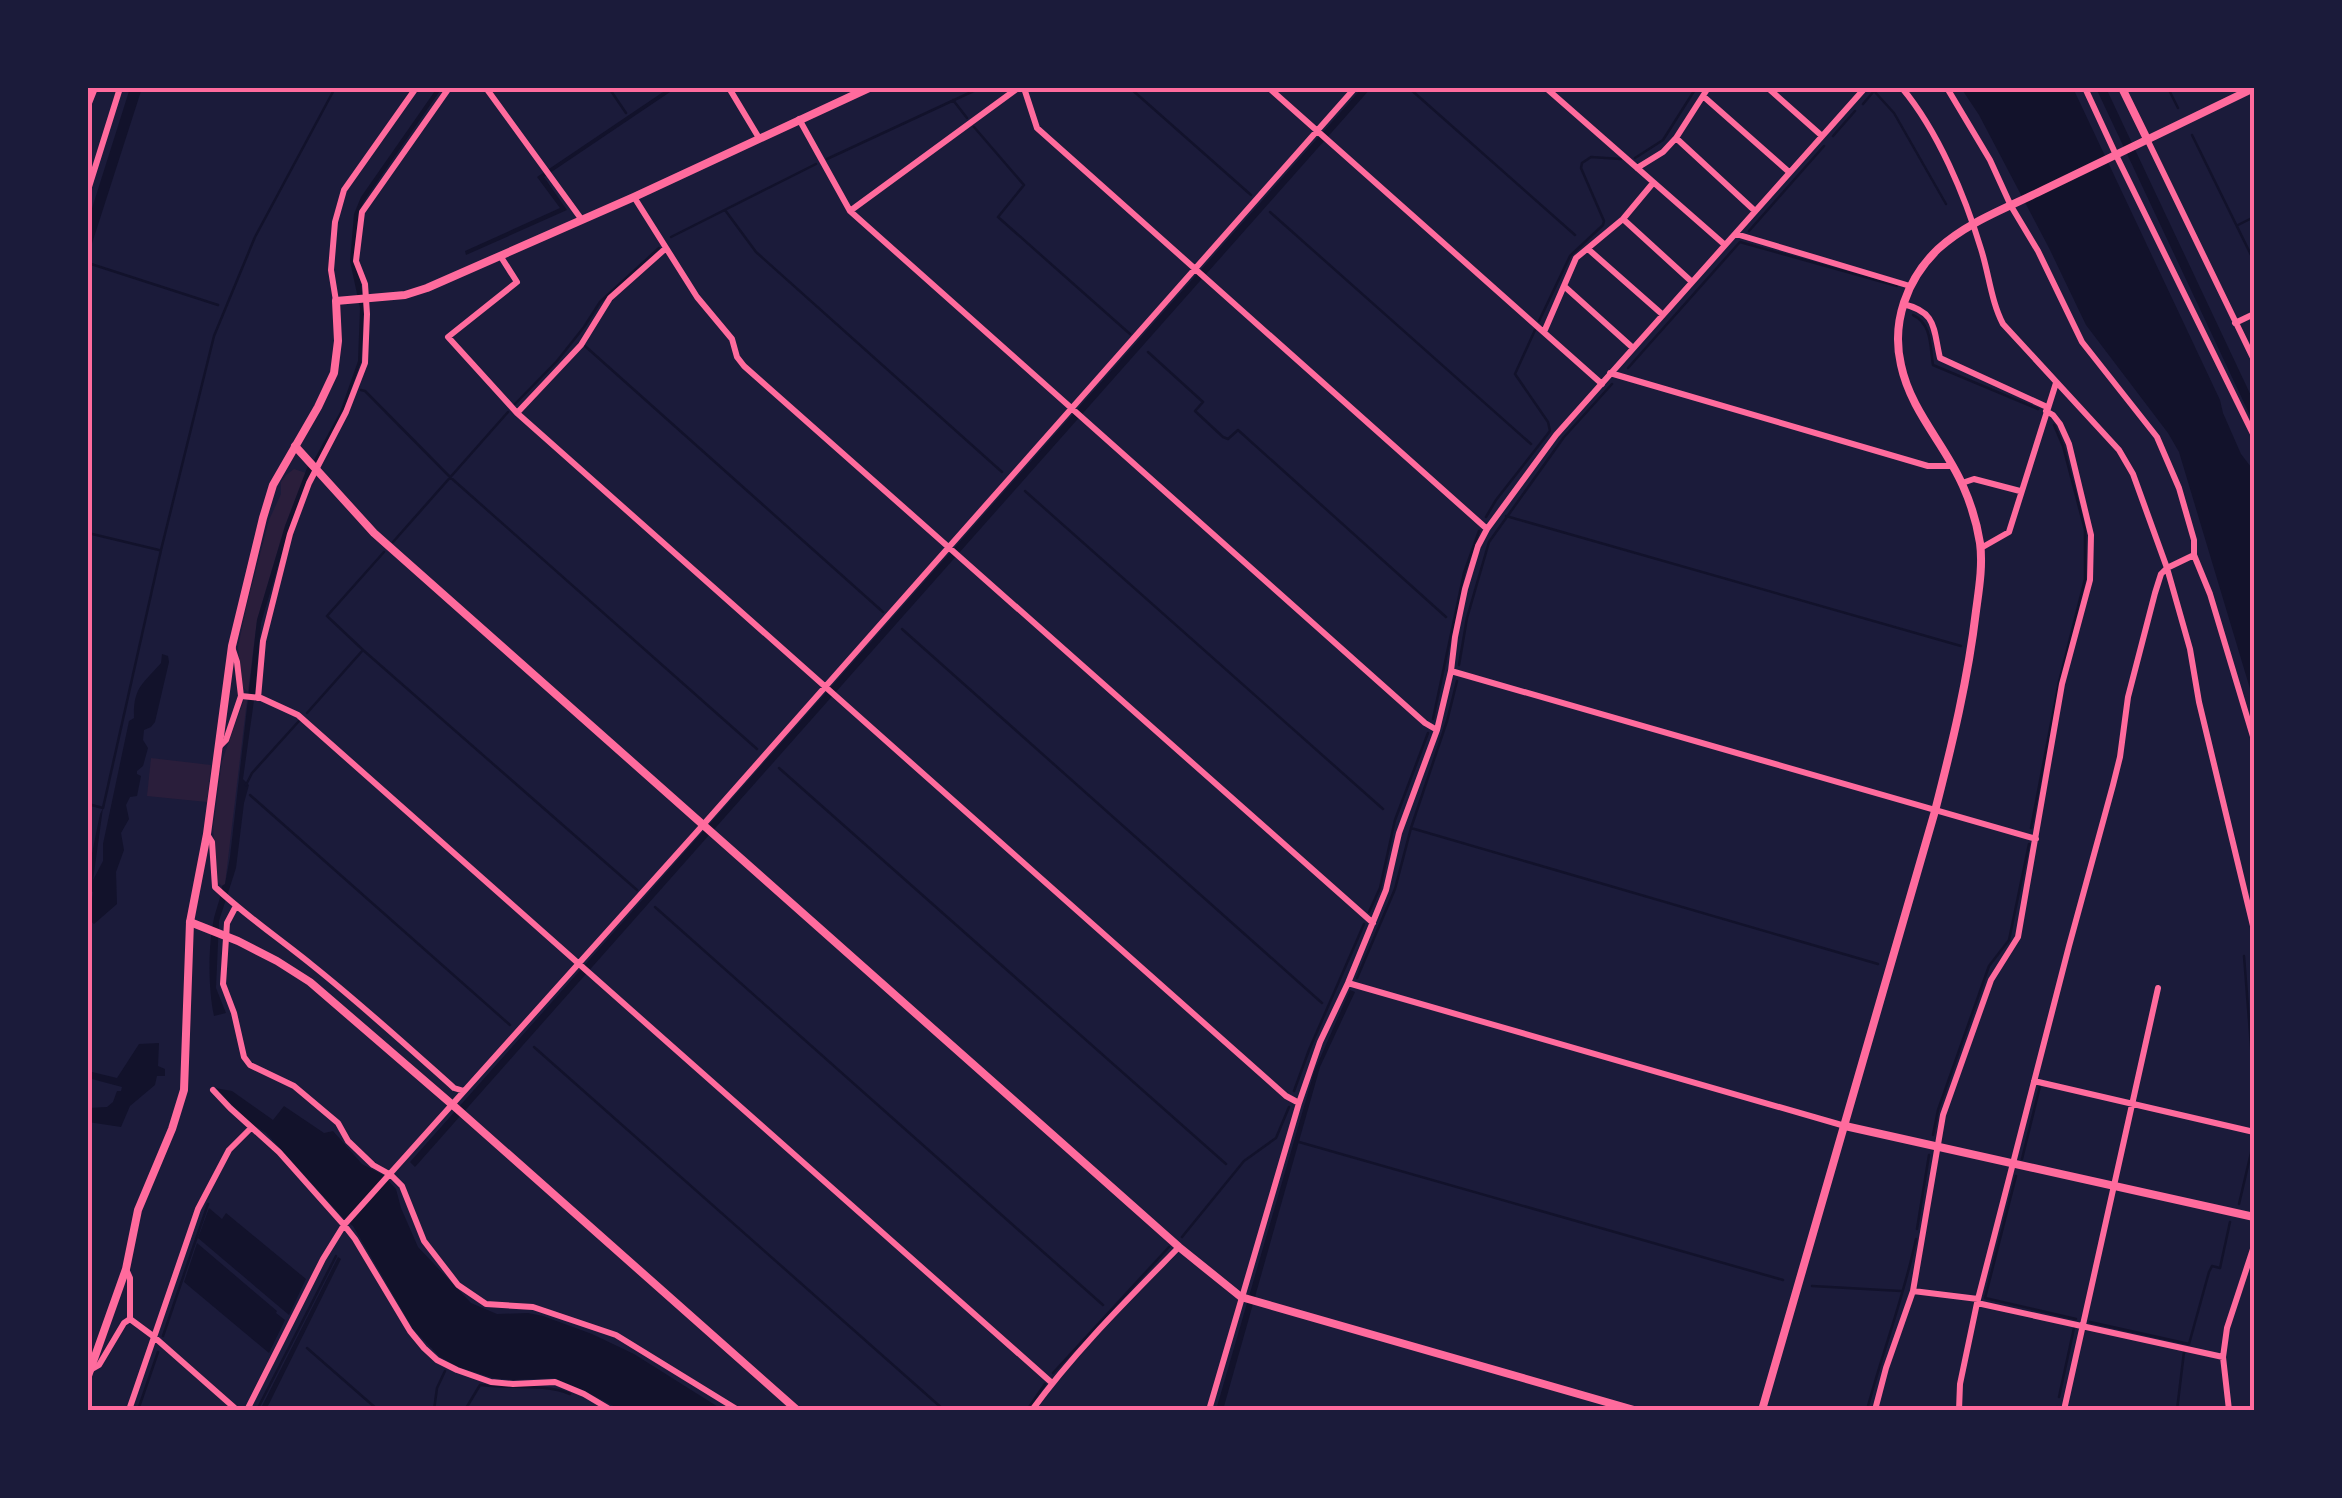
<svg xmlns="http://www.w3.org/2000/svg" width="2342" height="1498" font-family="'Varela Round',sans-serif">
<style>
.green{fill:#2a1e3b}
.water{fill:#12122b}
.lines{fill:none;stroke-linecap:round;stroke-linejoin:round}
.stream{stroke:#12122b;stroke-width:2.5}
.minor{stroke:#ff6b9d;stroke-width:6}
.tertiary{stroke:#ff6b9d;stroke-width:8}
.secondary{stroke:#ff6b9d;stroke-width:8}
.neatline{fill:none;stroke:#ff6b9d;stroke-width:4}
</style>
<rect width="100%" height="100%" fill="#1b1b3a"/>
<path class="green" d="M294,469L306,473L285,526L257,620L248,692L242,686L238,647L247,604L269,520L281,494V482L286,475Z
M244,700H247L225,884L222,886L218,882L213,828L222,761Z
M151,758L211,765L207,802L147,796Z"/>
<path class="water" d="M130,88H142L88,256V221Z
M437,88H442L364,201L359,211L353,261L360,278L364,308L361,362L342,414L311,473L290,526L261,623L255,693L243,779L249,785L244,803L236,868L219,921L216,988L226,1013L214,1016C208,988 208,946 214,918C217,906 221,898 222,886L225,884L230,857L257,620L285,526L307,468L314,460L340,412L358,361L360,308L350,261L354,214L361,197Z
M669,88H676L544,177L567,210L466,255L465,251L560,208L537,177Z
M1362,88H1371L415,1167L410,1162Z
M1961,88H2073L2220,400L2223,413L2241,454L2254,471V702L2179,452L2168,433L2086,325L2049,248L1979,115Z
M2096,88H2106L2254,402V424Z
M162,654L168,656L169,662L155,722L151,727L144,730L143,740L148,748L143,766L137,771V774L141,776L137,796L130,797L126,805L129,819L121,833L124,850L116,872L117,904L94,924L89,920L93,892L90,891L88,903V873L100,814L103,808L93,880L103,861V844L129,721L134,718C133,687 143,684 161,663Z
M1350,990L1355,992L1320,1067L1223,1410H1216L1314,1072Z
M159,1043L158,1066L165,1069V1076H157L155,1085L130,1106L121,1127L88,1122V1108L107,1107L113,1102L117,1091H121L122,1087L88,1078V1071L117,1078L139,1044Z
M215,1088L232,1091L273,1120L284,1106L324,1133L333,1131L362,1164L383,1175L396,1189L401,1208L418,1247L471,1303L497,1314L528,1313L543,1316L592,1334L634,1354L723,1410H621L585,1391L554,1378L513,1380L493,1378L458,1367L440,1357L413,1329L353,1226L345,1220L266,1133L250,1123Z
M209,1208L222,1219L226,1213L306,1279L289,1315L198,1238Z
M197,1243L277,1311L276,1313L285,1320L269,1353L184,1282Z
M338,1257L341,1259L266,1410H260Z"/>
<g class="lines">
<path class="stream" d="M609,88L626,113
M1130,88L1251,195
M1409,88L1575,235
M2168,88L2178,108
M953,100L967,118
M1863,104L1874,91L1894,113L1946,204
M974,127L1024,185L998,217L1130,334
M2192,135L2254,261
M1833,136L1855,111
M1635,158L1663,140L1696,88
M827,159L980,88
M725,210L756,252L1002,472
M1270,212L1531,444
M2238,225L2254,217
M1749,231L1824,146
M671,237L816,164
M88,263L218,305
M1913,315C1932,324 1930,346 1933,365L2038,409
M1539,321L1570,256L1603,225L1604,221L1581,168L1582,163L1591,157L1621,159
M585,346L883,612
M1148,352L1203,402L1195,411L1223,437L1228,439L1238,430L1446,617
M1628,368L1740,242L1897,286
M361,390L365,391L450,477L757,749
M515,404L557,361L584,327L600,302L659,248
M1025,491L1383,809
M1506,516L1961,646
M1486,517L1496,500L1550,431L1548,422L1515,374L1535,330
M88,533L159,550
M393,542L508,412
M902,629L1322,1003
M363,650L637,890
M1459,665L1467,618L1489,542L1564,437L1612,384
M307,713L363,650L327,616L384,552
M1433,719L1464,573L1479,531
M779,768L1226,1164
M246,785L252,773L299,721
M250,795L510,1025
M88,804L103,808L161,550L214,336L255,237L335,88
M1411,828L1878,964
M2031,828L2059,682L2085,579V530L2063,446L2054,425
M655,907L1103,1305
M1369,912L1380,888L1395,820L1428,733
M2244,956L2254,1085
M1357,978L1395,889L1411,828L1447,721L1457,681
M534,1047L944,1410
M1294,1091L1309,1050L1364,924
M2254,1125V1122
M1933,1135L1938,1110L1989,966L2009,940L2029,844
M1299,1142L1783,1280
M2022,1159L2040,1086
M2016,1176L1985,1298L2076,1319
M2239,1204L2254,1140
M1917,1229L1929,1155
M1182,1237L1244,1161L1276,1138L1289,1107
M1812,1286L1901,1291
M2090,1322L2189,1344L2209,1272L2212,1266L2220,1268L2230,1222
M163,1336L208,1204
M307,1348L378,1410
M1053,1373L1169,1247
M2059,1397L2074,1328
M138,1410L158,1352
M257,1410L336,1256
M434,1410L437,1388L445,1371
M465,1410L480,1385C510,1389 543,1383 570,1394
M1027,1410L1045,1384
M1867,1410C1882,1353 1904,1297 1916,1239
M2056,1410L2057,1407
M2177,1410L2184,1352"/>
<path class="minor" d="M486,88L582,220
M729,88L759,138
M1024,88L1037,128L1487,529
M1269,88L1602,384
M1546,88L1725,245
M1768,88L1822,136
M1902,88C1938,131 1965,196 1981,249C1989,274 1991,301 2003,324L2119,450L2133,474L2167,568L2190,649L2199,702L2254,930
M1947,88L1990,160L2011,206L2038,251L2082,342L2157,437L2179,488L2194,540V555L2210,594L2254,740
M2085,88L2116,155L2254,436
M1703,96L1789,172
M799,119L850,211L1425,723L1437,730
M1676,138L1755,211
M2147,139L2254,360
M1637,168L1663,152L1676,138L1708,88
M88,190L120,88
M634,197L697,297L732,339L737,357L744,366L1373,923
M850,211L1018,88
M1623,219L1692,282
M1736,234L1910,286
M1588,249L1663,315
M501,257L517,282L448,337L517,413L1286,1096L1299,1103
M1564,286L1633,348
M336,301L331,270L335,222L344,190L416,88
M1903,304C1937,312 1933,328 1940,358L2047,407
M2235,323L2254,314
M1544,332L1576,258L1623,219L1653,183
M1610,373L1928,466H1951
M517,413L581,345L610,298L665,249
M1962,483L1974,479L2020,491
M1981,548L2009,532L2056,383
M232,647L237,662L241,696
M1451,671L2036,839
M258,698L263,641L290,534L309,483L346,412L365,363L367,314L365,284L356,261L362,212L449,88
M220,746L226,740L241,696L261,698L298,715L1052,1383
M207,834L212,842L215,887C246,916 280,939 312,965C361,1004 407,1046 454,1088L464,1091
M236,906L227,923L223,984L234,1013L244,1057L250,1065L294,1086L338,1123L348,1141L373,1165L391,1175L402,1186L424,1241L458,1285L486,1304L533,1307L616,1335L738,1410
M1348,983L1845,1126
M2034,1081L2254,1132
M213,1090L230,1108L279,1152L344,1225L355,1239L410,1331L424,1348L437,1360L457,1370L491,1382L513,1384L555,1382L584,1394L611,1410
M126,1269L130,1278V1319L153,1336L237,1410
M1913,1291L1978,1299
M1977,1303L2223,1357
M92,1369L99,1365L124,1323L130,1319
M129,1410L198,1209L229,1150L251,1128
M247,1410L323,1259L344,1225L703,825L1355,88
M1032,1410C1075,1351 1127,1300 1179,1247
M1209,1410L1299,1103L1320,1042L1348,983L1386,890L1399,833L1437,730L1451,671L1455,637L1465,589L1478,546L1487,529L1556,435L1865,88
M1875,1410L1886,1368L1913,1291L1943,1115L1991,980L2018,937L2062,684L2090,580L2091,535L2069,444L2060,424L2053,415L2046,411
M1959,1410L1960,1384L1977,1303L2069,946L2113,785L2120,757L2128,697L2155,593L2161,574L2167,568L2194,555
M2064,1410L2158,988
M2229,1410L2223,1357L2227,1328L2254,1246"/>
<path class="tertiary" d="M2122,88L2147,139
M88,103L94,88
M295,446L374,533L1179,1247L1241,1297L1634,1410
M190,922L238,941L277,961L310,982L455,1107L797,1410
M1845,1126L2254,1217
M1762,1410L1935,811C1952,745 1968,679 1976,611C1979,589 1983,565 1980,543C1977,524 1971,504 1963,486C1945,444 1911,412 1901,365C1891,322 1907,279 1938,249C1967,222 2009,207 2043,190C2114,155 2184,122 2254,88"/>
<path class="secondary" d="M88,1376L126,1269L138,1210L172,1129L184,1090L190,922L207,834L232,646L263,518L273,485L318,407L334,373L338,341L336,301L405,295L427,288L634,197L869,88"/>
</g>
<rect width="2342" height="1498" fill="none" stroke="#1b1b3a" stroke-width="180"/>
<rect x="90" y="90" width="2162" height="1318" class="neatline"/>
</svg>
